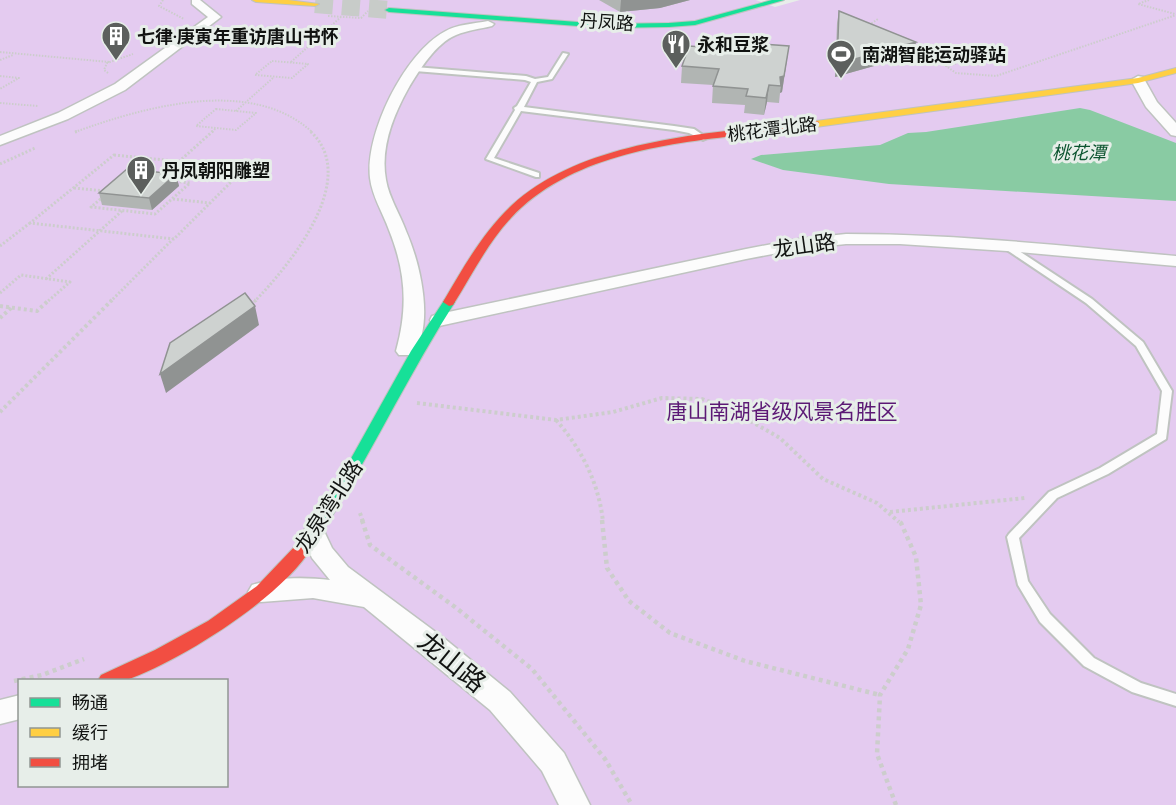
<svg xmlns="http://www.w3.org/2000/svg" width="1176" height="805" font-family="'Asap Condensed','Noto Sans SC',sans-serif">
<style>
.green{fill:#e4cbf0;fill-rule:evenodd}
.water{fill:#89cba3}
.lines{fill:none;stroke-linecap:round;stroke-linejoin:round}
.secondary-tunnel{stroke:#c8ccc9;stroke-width:18;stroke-dasharray:18 9;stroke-linecap:butt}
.lane-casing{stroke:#bfc3c0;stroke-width:4}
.street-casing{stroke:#bfc3c0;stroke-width:3}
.fast-casing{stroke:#bfc3c0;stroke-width:2}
.slow-casing{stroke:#bfc3c0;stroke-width:2}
.jam-casing{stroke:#bfc3c0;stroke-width:2}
.path-far3{stroke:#cccdcc;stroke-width:2;stroke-dasharray:1.5 1.5;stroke-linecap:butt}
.path-far2{stroke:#cccdcc;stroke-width:3;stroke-dasharray:2 2;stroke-linecap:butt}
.path-far1{stroke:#cccdcc;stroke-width:4;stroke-dasharray:3 3;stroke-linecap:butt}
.path{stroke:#cccdcc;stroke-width:4.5;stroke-dasharray:4 4;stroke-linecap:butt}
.lane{fill:#fcfcfc;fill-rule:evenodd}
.street{fill:#fcfcfc;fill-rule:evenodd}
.fast{fill:#16e098;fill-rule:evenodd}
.slow{fill:#ffcf43;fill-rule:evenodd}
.jam{fill:#f24e42;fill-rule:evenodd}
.wall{fill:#b1b5b3}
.shaded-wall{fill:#909392}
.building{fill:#ced2d0;stroke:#909392;stroke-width:1.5}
.labels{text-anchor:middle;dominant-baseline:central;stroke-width:6;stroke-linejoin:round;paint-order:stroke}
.far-street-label{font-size:18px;fill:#111311;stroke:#e7eee9}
.far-poi-label{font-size:18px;font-weight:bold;fill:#111311;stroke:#e7eee9;text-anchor:start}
.far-water-label{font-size:18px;font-style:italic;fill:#0b542f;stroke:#e7eee9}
.street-label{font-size:21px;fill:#111311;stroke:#e7eee9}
.park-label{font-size:21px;fill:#5c1975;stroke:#e7eee9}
.near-street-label{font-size:26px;fill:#111311;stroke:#e7eee9}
</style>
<rect width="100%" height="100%" fill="#e8edea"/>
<path class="green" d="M0,0H756L775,7L800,0H1176V805H0ZM20,680H226V786H20Z"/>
<path class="water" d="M1080,108L1090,110L1176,143V201L889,184L783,170L751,159L761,155L880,145L908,133L926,132Z"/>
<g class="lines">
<path class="secondary-tunnel" d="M315,4L389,10"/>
<g class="lane-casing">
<path id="lane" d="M563,53L568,54L552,79L537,82L524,107L674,126L694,129L707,138L703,140L689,133L674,130L521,111L494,158L539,173V177H536L486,159L515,110L514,108L517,106L531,82L525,80L415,71L412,69L415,67L526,76L535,79L548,77Z
M1007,243L1092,299L1143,342L1172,391L1166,439L1108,474L1057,498L1019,538L1028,581L1050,614L1094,658L1141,683L1176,694V706L1132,692L1084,666L1040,622L1018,585L1007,537L1009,534L1049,492L1100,468L1157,434L1162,391L1136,346L1086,303L1004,248V244Z"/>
</g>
<g class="street-casing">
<path id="street" d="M192,0H200L221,17L125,90L68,119L0,145V136L58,113L115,84L208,17L192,4Z
M488,21L494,24L492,26C480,29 468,30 456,35C436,43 419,70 408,89C393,116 380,148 386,180C389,198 400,214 406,231C420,263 435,324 413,355H399L396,351C408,308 406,272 389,230C383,213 372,196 370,178C365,134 404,54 444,32C457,24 474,24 488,21Z
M1138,76L1143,77L1157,102L1176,123V136L1171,135L1146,107L1131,80Z
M846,234C956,234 1066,246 1176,256V266L1007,251L900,244H846L799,249L746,259L439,326L432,324L430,320L432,316L439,314L746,249L799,239Z
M314,526L323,529L332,548L348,567L445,639L510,692L564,753L590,805H559L542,771L490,710L364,607L313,598L261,602L252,599L248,592L252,585C276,577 305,577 330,580L312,558L302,535L305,529Z
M20,695V719L0,724V700Z"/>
</g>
<g class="fast-casing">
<path id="fast" d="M772,0H784L695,25L669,27L604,28L389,12L385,10L389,8L604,24L669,23L695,21Z
M449,298L455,302C403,383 363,471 310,551L304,553L298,551L296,547L329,498L411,351L445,299Z"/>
</g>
<g class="slow-casing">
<path id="slow" d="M252,0H288L319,4L315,6L256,2Z
M1176,68V73L1138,83L816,127L811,124L816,121L1138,78Z"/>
</g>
<g class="jam-casing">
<path id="jam" d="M816,121L819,122V126C794,131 768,132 742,135C663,144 569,156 511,218C487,244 472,275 453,305L449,306L443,302C463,268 483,232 512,205C588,136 719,133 816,121Z
M304,541L310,543L312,547C284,596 179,662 126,680C118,682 107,680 98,680L101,675L155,650L208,621L257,586L298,543Z"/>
</g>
<path class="path-far3" d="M163,0L159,6L184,19
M1149,0L1138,4L1175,14
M328,16L361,18L368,11
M869,25L878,19
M912,46L925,51L956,73L996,76L1176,15
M0,52L109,62
M0,60L13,55
M272,61L308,64L292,78L255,75Z
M291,62L341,17
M946,66L966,61
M108,73L104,70L107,63L133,54
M0,76L19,78L0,89
M0,103L38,106
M216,109L256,113L236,130L196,126Z
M236,111L274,77
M75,132C144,107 251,76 312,132
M212,132L216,128"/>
<path class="path-far2" d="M75,132L79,131
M114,155L245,168L174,239L30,223Z
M0,164L35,148
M164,175L213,131
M128,176L190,183L155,214L91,207Z
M74,188L105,191
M173,199L210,203
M0,246L30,223
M46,279L122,211
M0,293L21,275L70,282L47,302
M110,302L173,239
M254,302C289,266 362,178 310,131"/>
<path class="path-far1" d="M251,305L256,300
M0,306L37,311L49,300
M0,318L11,308
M417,403L556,420L613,412L662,398L702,399L731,410L780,438L823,479L877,503L899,522
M0,412L112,300
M556,420C581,448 599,483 603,522
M890,512L1025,498
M360,513L363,522"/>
<path class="path" d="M362,520L370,545L455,607L532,669L605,759L632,805
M602,520L607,568L629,601L670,633L745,661L880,695
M14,681L42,675L84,659
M896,805L877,754L880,695L908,649L921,605L916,557L901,523L897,520"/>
<use href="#lane" class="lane"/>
<use href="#street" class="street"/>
<use href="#fast" class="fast"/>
<use href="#slow" class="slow"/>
<use href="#jam" class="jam"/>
</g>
<path class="wall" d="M599,0H690L660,8L620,12Z
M839,11L916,42L913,55L835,77L837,23Z
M789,46L782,92L780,93L779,103L767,102L764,115L744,113L745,105L712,103L713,85L681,83L682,66Z
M176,174L179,186L152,210L102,205L99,193Z"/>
<path class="shaded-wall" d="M621,0H690L660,8L620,12Z
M916,42L913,55L835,77L837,64Z
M789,46L782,92L780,93L781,86L780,77Z
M769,85L767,102L764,115L766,98Z
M176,174L179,186L152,210L149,198Z
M255,306L259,325L166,393L160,374Z"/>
<path class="building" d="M839,11L916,42L837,64Z
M704,40L789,46L784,76L780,77L781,86L769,85L766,98L746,96L748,89L713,86L719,69L682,66L689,46L702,47Z
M127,169L176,174L149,198L99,193Z
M245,293L255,306L160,374L170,343Z"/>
<defs>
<g id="building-pin" transform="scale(1.5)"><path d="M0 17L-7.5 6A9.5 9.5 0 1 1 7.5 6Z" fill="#5c5f5d" stroke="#e7eee9"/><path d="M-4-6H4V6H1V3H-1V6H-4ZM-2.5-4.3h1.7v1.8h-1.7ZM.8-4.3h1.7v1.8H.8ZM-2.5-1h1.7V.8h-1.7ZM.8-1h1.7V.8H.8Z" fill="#fff"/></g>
<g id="restaurant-pin" transform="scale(1.5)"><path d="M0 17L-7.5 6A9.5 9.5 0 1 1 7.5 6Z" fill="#5c5f5d" stroke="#e7eee9"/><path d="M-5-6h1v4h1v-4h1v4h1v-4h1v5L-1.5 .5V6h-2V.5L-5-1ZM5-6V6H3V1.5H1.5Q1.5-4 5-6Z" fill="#fff"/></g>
<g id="stadium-pin" transform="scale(1.5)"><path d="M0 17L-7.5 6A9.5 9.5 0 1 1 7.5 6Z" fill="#5c5f5d" stroke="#e7eee9"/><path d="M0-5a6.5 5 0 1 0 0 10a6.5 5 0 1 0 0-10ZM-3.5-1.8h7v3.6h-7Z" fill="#fff"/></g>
</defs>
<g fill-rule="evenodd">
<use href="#building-pin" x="116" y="36"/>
<use href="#restaurant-pin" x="676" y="44"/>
<use href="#stadium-pin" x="841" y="54"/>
<use href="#building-pin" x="141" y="170"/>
</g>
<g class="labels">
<g class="far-street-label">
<text transform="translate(607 22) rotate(4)">丹凤路</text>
<text transform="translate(772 129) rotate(-7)">桃花潭北路</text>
</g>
<g class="far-poi-label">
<text x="137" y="36">七律·庚寅年重访唐山书怀</text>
<text x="697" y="44">永和豆浆</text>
<text x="862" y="54">南湖智能运动驿站</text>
<text x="162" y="170">丹凤朝阳雕塑</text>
</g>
<g class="far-water-label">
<text x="1079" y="152">桃花潭</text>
</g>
<g class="street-label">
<text transform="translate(804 245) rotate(-8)">龙山路</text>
<text transform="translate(328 506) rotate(-57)">龙泉湾北路</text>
</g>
<g class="park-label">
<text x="782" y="411">唐山南湖省级风景名胜区</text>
</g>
<g class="near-street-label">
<text transform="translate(452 662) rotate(39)">龙山路</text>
</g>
</g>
<rect x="18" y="679" width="210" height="108" fill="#e7eee9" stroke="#919693" stroke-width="1.5"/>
<rect x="30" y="698" width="30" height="9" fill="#16e098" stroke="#919693" stroke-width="1.5"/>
<text x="72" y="709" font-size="18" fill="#111311">畅通</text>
<rect x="30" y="728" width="30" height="9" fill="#ffcf43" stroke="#919693" stroke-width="1.5"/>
<text x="72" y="739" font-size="18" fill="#111311">缓行</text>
<rect x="30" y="758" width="30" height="9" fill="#f24e42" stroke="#919693" stroke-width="1.5"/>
<text x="72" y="769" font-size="18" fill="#111311">拥堵</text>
</svg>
